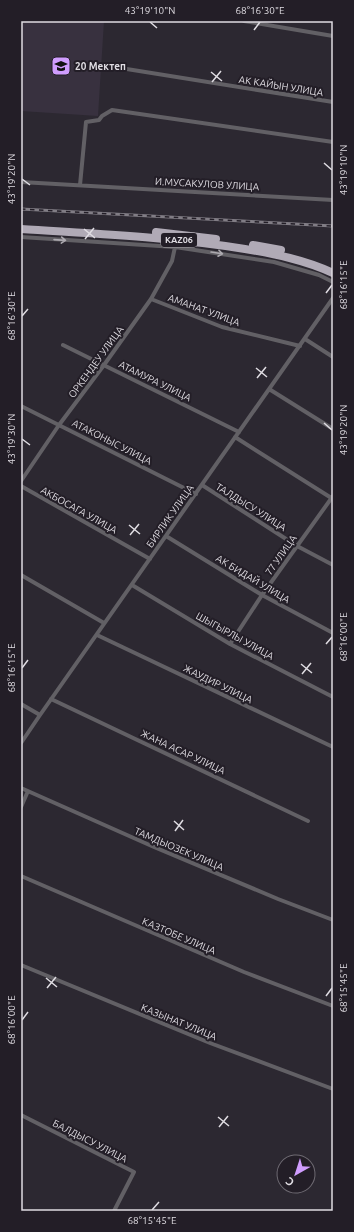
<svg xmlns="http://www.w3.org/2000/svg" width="354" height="1232" font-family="Ubuntu,sans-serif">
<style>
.built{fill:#38313f}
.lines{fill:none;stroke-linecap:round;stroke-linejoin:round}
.street{stroke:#626065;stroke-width:4}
.highway{stroke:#b0aab6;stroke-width:8}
.rail-casing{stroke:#817d85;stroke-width:3}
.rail{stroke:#231e27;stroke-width:1.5;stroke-dasharray:4.5;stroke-linecap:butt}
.oneway{stroke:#adaab0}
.ticks{fill:none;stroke:#dfdce2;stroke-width:1.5}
.labels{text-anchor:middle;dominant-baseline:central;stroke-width:4;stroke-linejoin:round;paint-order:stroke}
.shield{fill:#231e27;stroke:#a7a3aa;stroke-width:1}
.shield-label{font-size:9px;font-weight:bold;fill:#dfdce2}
.poi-label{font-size:10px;font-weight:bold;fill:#dfdce2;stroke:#231e27;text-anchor:start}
.street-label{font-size:10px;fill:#dfdce2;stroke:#231e27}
.neatline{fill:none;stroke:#dfdce2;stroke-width:1.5}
.ticks-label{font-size:10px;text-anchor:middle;fill:#dfdce2}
</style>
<rect width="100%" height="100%" fill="#2c2831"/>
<path class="built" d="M21,21H104L98,116L21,111Z"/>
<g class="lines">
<path class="street" d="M244,21L333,36
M108,66L333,102
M21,182L333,200
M80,185L86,122L99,120L102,116L112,110L333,142
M21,237L175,247L274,262L319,275L333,282
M151,299L222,327L300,346
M305,339L333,357
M63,345L239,432
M269,389L333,429
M21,406L196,494
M235,437L333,499
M21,481L59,425L104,365L151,299L172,261L175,247
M202,485L297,546L333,565
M21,486L150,559
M166,536L262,595L333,633
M21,575L104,623
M132,585L230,644L333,697
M97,635L333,747
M230,644L262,595L333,496
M51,699L308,821
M21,704L40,715
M21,743L40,715L333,298
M21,788L154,847L278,899L333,920
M21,807L28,791
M21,876L244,972L333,1006
M21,965L210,1043L333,1089
M21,1115L134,1172L114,1211"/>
<path class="highway" d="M21,229C96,234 171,237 245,249C275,254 305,260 333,273
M156,232L216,239
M253,245L281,250"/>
<g class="rail-casing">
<path id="rail" d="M21,209L333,226"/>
</g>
<use href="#rail" class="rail"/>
</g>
<defs><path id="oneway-shaft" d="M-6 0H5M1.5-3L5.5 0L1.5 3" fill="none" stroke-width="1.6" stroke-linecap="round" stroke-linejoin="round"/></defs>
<g class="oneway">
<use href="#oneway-shaft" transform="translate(60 240) rotate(4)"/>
<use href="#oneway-shaft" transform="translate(217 253) rotate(9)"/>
</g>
<path class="ticks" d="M150,22L157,28M254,30L260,22M211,72L222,81M212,82L221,71M324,163L332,170M22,179L30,185M84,229L95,238M85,239L94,228M326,293L332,285M22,316L28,309M256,368L267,377M257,378L266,367M324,423L332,430M22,439L30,445M129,525L140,534M130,535L139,524M326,644L332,637M301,664L312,673M22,668L28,660M302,674L311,663M174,821L184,830M175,831L183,820M46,978L57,987M47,988L56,977M326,996L332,988M22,1020L28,1012M218,1117L229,1126M219,1127L228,1116M152,1210L159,1202"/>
<defs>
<g id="school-square" transform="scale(1)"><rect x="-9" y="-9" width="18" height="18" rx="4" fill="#d09dfe" stroke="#231e27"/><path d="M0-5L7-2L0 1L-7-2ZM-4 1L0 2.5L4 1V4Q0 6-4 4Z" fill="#111"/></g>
</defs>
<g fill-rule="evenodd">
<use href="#school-square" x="61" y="66"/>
</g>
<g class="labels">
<rect class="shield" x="161" y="233" width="36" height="14" rx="3"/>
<g class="shield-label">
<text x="179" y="240">KАZ06</text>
</g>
<g class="poi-label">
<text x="75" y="66">20 Мектеп</text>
</g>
<g class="street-label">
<text transform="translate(281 86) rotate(9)">АК КАЙЫН УЛИЦА</text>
<text transform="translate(207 184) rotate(3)">И.МУСАКУЛОВ УЛИЦА</text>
<text transform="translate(204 310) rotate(20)">АМАНАТ УЛИЦА</text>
<text transform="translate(96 362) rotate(-54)">ОРКЕНДЕУ УЛИЦА</text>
<text transform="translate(155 381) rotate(26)">АТАМУРА УЛИЦА</text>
<text transform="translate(112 442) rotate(27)">АТАКОНЫС УЛИЦА</text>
<text transform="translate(251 507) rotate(32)">ТАЛДЫСУ УЛИЦА</text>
<text transform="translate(79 510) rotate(29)">АКБОСАГА УЛИЦА</text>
<text transform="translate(170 516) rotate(-55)">БИРЛИК УЛИЦА</text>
<text transform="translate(281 555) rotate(-55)">77 УЛИЦА</text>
<text transform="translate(253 579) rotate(31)">АК БИДАЙ УЛИЦА</text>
<text transform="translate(235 636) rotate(29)">ШЫГЫРЛЫ УЛИЦА</text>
<text transform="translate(218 684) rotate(26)">ЖАУДИР УЛИЦА</text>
<text transform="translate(183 752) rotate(25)">ЖАНА АСАР УЛИЦА</text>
<text transform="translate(179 849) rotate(23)">ТАМДЫОЗЕК УЛИЦА</text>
<text transform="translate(179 936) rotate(23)">КАЗТОБЕ УЛИЦА</text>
<text transform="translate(179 1022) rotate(22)">КАЗЫНАТ УЛИЦА</text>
<text transform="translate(90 1141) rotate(27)">БАЛДЫСУ УЛИЦА</text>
</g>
</g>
<rect width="354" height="1232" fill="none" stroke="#231e27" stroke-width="44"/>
<g transform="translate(296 1174) rotate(219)"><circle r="19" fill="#231e27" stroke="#6e6a72"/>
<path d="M0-3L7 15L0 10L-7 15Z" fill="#d09dfe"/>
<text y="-6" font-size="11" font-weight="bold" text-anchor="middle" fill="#dfdce2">С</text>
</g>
<rect x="22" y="22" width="310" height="1188" class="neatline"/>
<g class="ticks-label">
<text x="150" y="14">43°19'10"N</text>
<text x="260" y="14">68°16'30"E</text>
<text transform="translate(343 170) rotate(-90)" y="4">43°19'10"N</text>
<text transform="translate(11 179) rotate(-90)" y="4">43°19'20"N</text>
<text transform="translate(343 285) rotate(-90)" y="4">68°16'15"E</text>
<text transform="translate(11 316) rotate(-90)" y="4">68°16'30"E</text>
<text transform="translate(343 430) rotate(-90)" y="4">43°19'20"N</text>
<text transform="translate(11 439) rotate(-90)" y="4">43°19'30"N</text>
<text transform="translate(343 637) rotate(-90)" y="4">68°16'00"E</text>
<text transform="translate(11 668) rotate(-90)" y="4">68°16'15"E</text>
<text transform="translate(343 988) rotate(-90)" y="4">68°15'45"E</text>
<text transform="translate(11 1020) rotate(-90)" y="4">68°16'00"E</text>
<text x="152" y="1224">68°15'45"E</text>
</g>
</svg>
